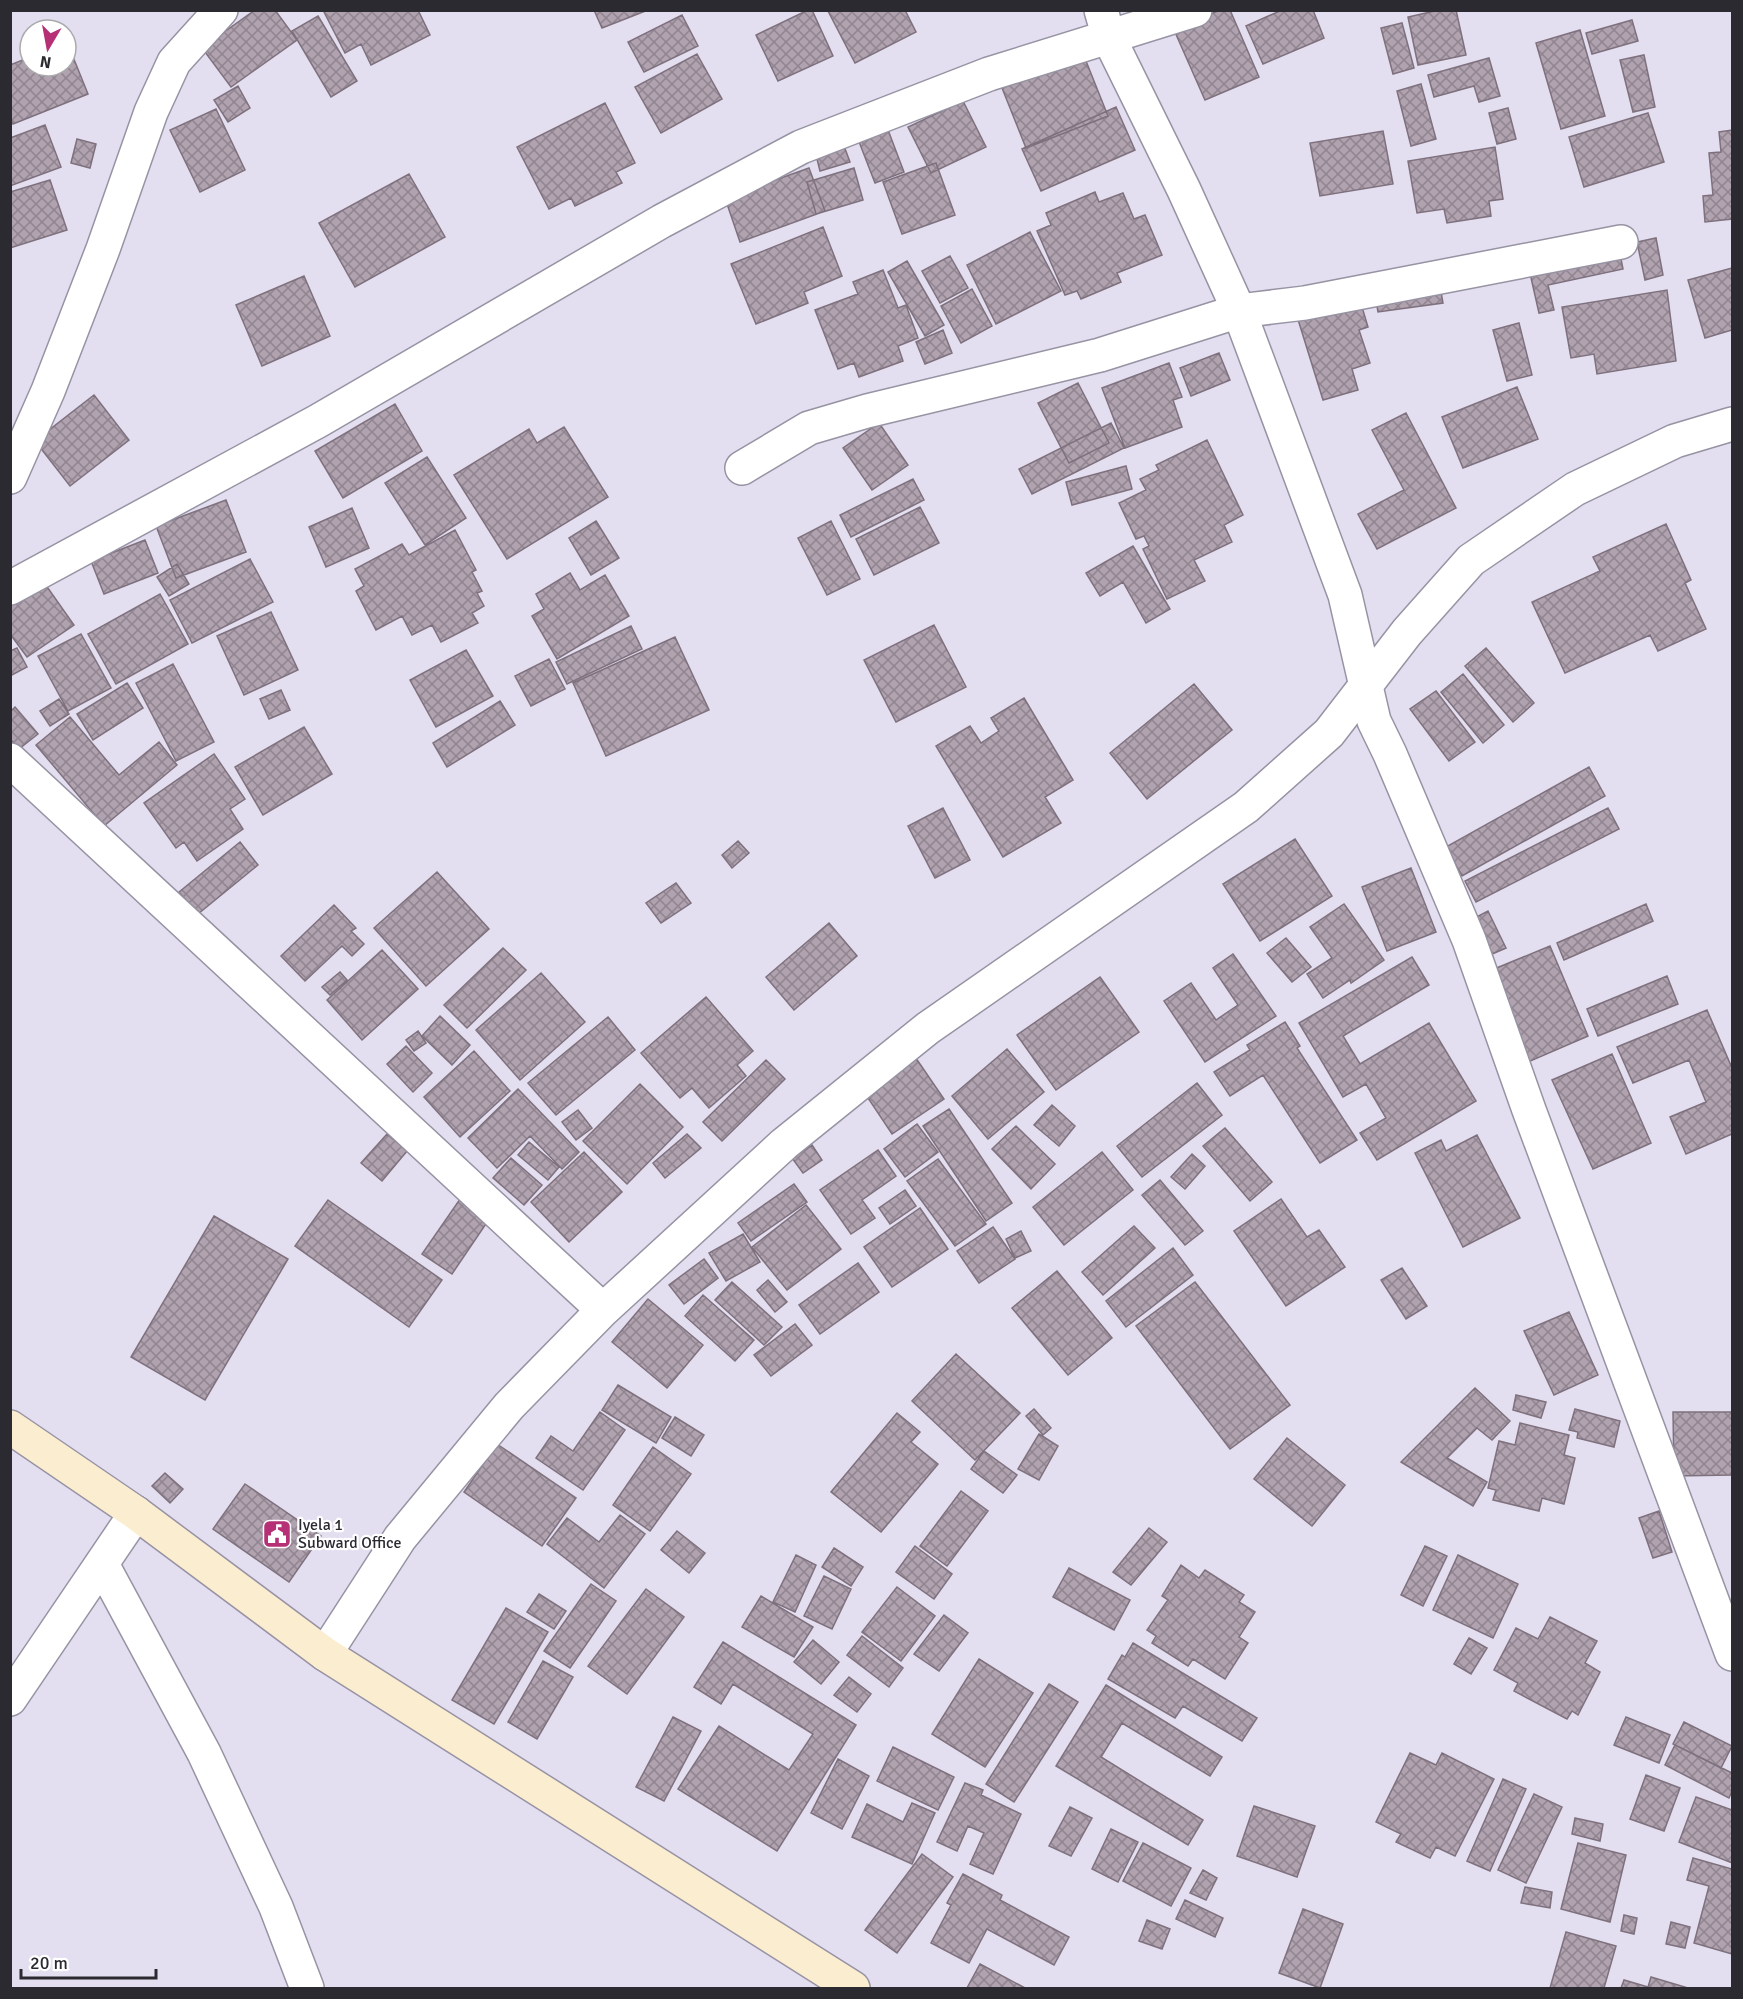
<svg xmlns="http://www.w3.org/2000/svg" width="1743" height="1999" font-family="Signika,sans-serif">
<style>
.building{fill:url(#building-cross-hatch);stroke:#7e717d;stroke-width:1.5}
.lines{fill:none;stroke-linecap:round;stroke-linejoin:round}
.street-casing{stroke:#9793a3;stroke-width:36}
.secondary-casing{stroke:#9793a3;stroke-width:36}
.street{stroke:#fff;stroke-width:33}
.secondary{stroke:#fbeed0;stroke-width:33}
.labels{text-anchor:middle;dominant-baseline:central;stroke-width:4.5;stroke-linejoin:round;paint-order:stroke}
.poi-label{font-size:16px;fill:#2c2a31;stroke:#fff;text-anchor:start}
</style>
<defs>
<pattern id="building-cross-hatch" width="8" height="8" patternUnits="userSpaceOnUse" patternTransform="scale(1.5)"><rect width="8" height="8" fill="#b0a2af"/><path d="M0 0l8 8M0 8l8-8" fill="none" stroke="#8f848f"/></pattern>
</defs>
<rect width="100%" height="100%" fill="#e3def0"/>
<path class="building" d="M255,10H275L297,40L231,87L202,48Z
M323,10H418L430,35L371,65L361,44L345,53Z
M594,10H648L602,28Z
M808,10H812L833,56L778,81L756,35Z
M905,10L916,32L855,63L828,11Z
M1220,10H1230L1259,77L1205,100L1174,30Z
M1282,10H1313L1324,38L1263,64L1246,26Z
M1439,10H1456L1466,55L1418,65L1408,17Z
M682,15L698,46L644,72L628,42Z
M318,16L357,81L331,97L292,31Z
M1632,20L1638,41L1592,54L1586,33Z
M1402,23L1414,68L1393,74L1381,28Z
M1580,30L1605,116L1561,129L1536,43Z
M67,42L88,94L13,124L10,118V65L30,57V66H66Z
M697,54L722,99L661,133L635,87Z
M1644,55L1655,107L1633,112L1620,60Z
M1084,56L1108,116L1026,148L1002,88Z
M1489,58L1500,96L1479,102L1474,86L1434,97L1428,75Z
M1421,84L1436,139L1411,146L1397,91Z
M238,86L250,108L228,122L214,100Z
M963,101L986,147L931,173L908,127Z
M605,103L635,163L616,172L622,183L575,206L571,198L549,209L517,147Z
M1116,107L1135,150L1041,191L1022,149Z
M1508,108L1516,139L1497,144L1489,113Z
M216,109L245,170L200,192L170,130Z
M1648,113L1664,162L1584,187L1569,137Z
M885,122L904,172L875,183L856,134Z
M45,125L61,167L10,186V138Z
M1732,130V219L1705,222L1703,196L1713,195L1709,153L1721,152L1719,132Z
M1383,131L1393,184L1320,196L1310,143Z
M77,139L96,144L90,168L71,163Z
M844,146L850,162L820,171L816,155Z
M1495,147L1503,199L1489,201L1491,216L1447,223L1444,209L1417,213L1408,161Z
M936,163L955,215L902,234L883,182Z
M809,168L825,211L740,242L725,198Z
M854,168L863,200L816,214L807,182Z
M409,174L445,237L355,287L319,223Z
M50,180L67,230L10,248V192Z
M1095,192L1099,202L1123,193L1134,219L1145,215L1162,255L1117,273L1121,282L1081,299L1077,291L1065,295L1037,231L1051,225L1046,213Z
M823,227L842,276L804,292L808,303L756,324L731,264Z
M1030,232L1061,291L996,324L967,265Z
M1656,238L1663,275L1645,280L1637,242Z
M1619,249L1623,269L1548,285L1554,310L1539,313L1529,269Z
M950,256L968,288L940,303L922,271Z
M907,261L944,325L925,336L888,272Z
M1732,268V330L1705,338L1688,280Z
M883,270L898,308L906,305L918,338L898,346L903,361L859,377L854,363L838,369L815,310L858,294L853,282Z
M304,276L330,336L262,366L236,305Z
M1440,286L1443,303L1378,312L1375,295Z
M972,289L992,326L961,343L941,306Z
M1667,290L1676,361L1597,374L1594,354L1571,358L1562,307Z
M1359,297L1368,327L1359,330L1370,363L1352,369L1358,390L1323,400L1296,313Z
M1519,323L1532,375L1507,381L1493,330Z
M943,330L952,353L925,364L916,342Z
M1219,353L1230,380L1191,396L1180,368Z
M1169,363L1182,397L1173,400L1182,427L1125,448L1102,388Z
M1078,383L1109,443L1069,463L1038,403Z
M1517,387L1538,439L1463,468L1442,417Z
M94,395L129,440L70,486L35,441Z
M395,404L422,451L343,498L315,451Z
M1406,413L1456,508L1377,549L1358,514L1404,490L1372,430Z
M879,423L908,465L872,490L843,448Z
M1111,423L1124,448L1032,494L1019,469Z
M564,427L608,497L507,559L454,475L529,429L537,443Z
M1207,440L1243,515L1224,525L1232,542L1194,560L1205,581L1167,599L1143,549L1149,546L1144,536L1136,539L1119,503L1146,490L1140,479L1159,470L1156,465Z
M427,457L466,518L425,545L385,483Z
M1126,466L1132,489L1072,505L1066,482Z
M913,479L924,500L851,537L840,515Z
M226,500L246,552L176,578L156,526Z
M920,507L939,543L874,575L856,539Z
M352,508L369,548L326,567L309,527Z
M596,521L619,558L591,575L569,538Z
M831,521L860,579L827,595L798,538Z
M1666,524L1691,580L1685,583L1706,629L1658,651L1650,635L1565,673L1532,602L1600,571L1593,557Z
M455,530L476,570L472,572L482,591L477,593L484,606L472,613L478,623L441,642L432,625L412,635L402,616L376,630L356,591L364,586L355,569L402,544L409,555Z
M145,540L158,573L104,594L91,561Z
M1133,546L1170,609L1146,623L1123,582L1100,596L1086,573Z
M250,559L273,602L192,643L170,600Z
M177,564L189,584L169,596L157,577Z
M570,573L580,590L605,575L629,616L557,659L532,616L544,609L536,594Z
M38,574L74,625L27,657L10,634V593Z
M160,594L188,644L116,684L88,634Z
M271,612L298,670L244,695L217,636Z
M934,625L966,687L896,722L864,660Z
M631,626L642,649L567,684L556,662Z
M81,634L111,688L68,711L38,656Z
M675,637L709,710L606,756L573,683Z
M17,648L27,667L10,676V651Z
M1486,648L1534,703L1513,722L1465,666Z
M466,650L493,696L436,727L410,680Z
M549,659L565,689L531,706L515,676Z
M173,664L214,742L176,761L136,683Z
M1463,674L1504,725L1483,743L1441,692Z
M127,683L143,708L93,740L77,714Z
M1194,684L1232,730L1147,799L1110,753Z
M281,690L290,710L269,719L260,699Z
M1436,691L1475,742L1449,761L1410,709Z
M1024,698L1073,780L1045,797L1061,823L1003,857L936,746L970,726L981,743L999,731L991,718Z
M59,699L69,714L50,726L40,711Z
M500,701L515,725L447,767L433,743Z
M15,707L38,734L19,749L10,739V712Z
M70,717L119,775L159,742L177,765L104,826L36,745Z
M304,727L332,774L263,815L235,767Z
M214,754L245,799L230,809L243,829L197,861L184,842L176,848L144,803Z
M1589,767L1605,796L1462,876L1446,847Z
M943,808L970,860L935,878L908,826Z
M1608,808L1619,829L1476,902L1465,881Z
M1295,839L1332,896L1260,941L1223,884Z
M738,841L749,853L732,868L722,855Z
M240,842L258,865L198,914L179,892Z
M1411,868L1436,932L1387,951L1362,887Z
M437,872L489,929L426,986L374,928Z
M676,883L691,903L661,923L646,903Z
M1344,904L1384,960L1351,983L1350,980L1323,998L1307,974L1332,958L1310,927Z
M1646,904L1653,921L1564,960L1557,943Z
M334,905L356,928L351,931L364,944L352,956L342,946L305,981L281,956Z
M1488,911L1506,948L1476,961L1459,926Z
M829,923L857,956L794,1010L766,977Z
M1286,938L1311,967L1292,982L1267,953Z
M1550,946L1588,1036L1521,1065L1482,974Z
M503,948L526,970L467,1028L444,1005Z
M382,950L418,989L362,1040L327,1000Z
M1233,954L1276,1016L1205,1062L1164,1001L1191,983L1216,1020L1238,1005L1213,968Z
M1412,957L1429,985L1343,1036L1360,1064L1429,1023L1476,1101L1377,1160L1360,1133L1386,1118L1366,1084L1343,1097L1299,1023Z
M340,972L347,980L330,995L322,987Z
M541,973L585,1022L520,1080L476,1030Z
M1667,976L1678,1004L1598,1036L1587,1009Z
M1100,977L1139,1032L1056,1090L1017,1035Z
M706,997L753,1051L737,1065L746,1076L709,1108L692,1088L680,1098L641,1053Z
M1707,1010L1732,1068V1134L1686,1154L1670,1117L1706,1102L1689,1060L1633,1083L1617,1047Z
M440,1016L470,1045L452,1065L422,1036Z
M608,1017L635,1050L556,1115L528,1083Z
M1285,1022L1300,1046L1297,1048L1357,1140L1320,1163L1263,1075L1230,1096L1214,1072L1250,1050L1247,1045Z
M418,1031L426,1043L414,1051L406,1040Z
M406,1046L432,1073L413,1092L387,1064Z
M909,1048L944,1099L892,1134L858,1083Z
M1007,1049L1044,1092L988,1139L952,1096Z
M474,1051L510,1091L460,1137L424,1097Z
M1612,1054L1651,1143L1593,1169L1552,1080Z
M766,1060L785,1079L722,1141L703,1122Z
M1197,1083L1222,1115L1142,1177L1117,1146Z
M640,1084L683,1127L627,1184L583,1141Z
M518,1089L579,1152L562,1169L530,1136L497,1168L468,1138Z
M1052,1105L1075,1126L1059,1146L1034,1125Z
M949,1109L1012,1203L986,1221L923,1126Z
M578,1110L592,1128L576,1140L562,1122Z
M917,1124L938,1152L905,1177L884,1149Z
M1016,1126L1055,1164L1031,1189L992,1149Z
M1225,1128L1272,1182L1250,1201L1203,1146Z
M387,1134L407,1151L382,1181L361,1163Z
M687,1134L701,1148L665,1178L653,1163Z
M1477,1135L1520,1218L1463,1247L1415,1153L1441,1140L1446,1151Z
M529,1142L559,1167L548,1180L518,1155Z
M812,1145L822,1160L803,1173L792,1158Z
M878,1150L896,1176L862,1200L875,1218L851,1234L820,1190Z
M584,1152L622,1192L569,1242L531,1202Z
M1102,1152L1133,1190L1064,1245L1033,1207Z
M1192,1154L1205,1166L1185,1189L1171,1177Z
M511,1158L542,1185L524,1205L493,1178Z
M938,1159L986,1224L955,1246L907,1181Z
M1160,1180L1203,1231L1185,1245L1142,1195Z
M794,1184L807,1202L751,1241L738,1223Z
M467,1189L496,1209L452,1274L422,1254Z
M905,1190L916,1206L890,1224L879,1208Z
M1281,1199L1307,1237L1319,1230L1345,1267L1286,1306L1234,1231Z
M328,1200L442,1280L409,1327L295,1246Z
M806,1205L841,1249L787,1290L752,1247Z
M920,1208L948,1249L892,1287L864,1247Z
M214,1216L288,1259L205,1400L131,1357Z
M1134,1226L1155,1248L1103,1295L1082,1272Z
M993,1227L1015,1259L979,1283L957,1251Z
M1021,1231L1031,1251L1015,1258L1006,1239Z
M743,1234L760,1262L726,1281L709,1253Z
M1173,1248L1193,1275L1126,1327L1106,1301Z
M704,1259L718,1278L684,1304L669,1285Z
M858,1263L879,1292L820,1334L799,1305Z
M1402,1268L1427,1306L1406,1319L1381,1280Z
M1057,1271L1112,1338L1068,1375L1012,1308Z
M768,1280L787,1302L775,1312L757,1290Z
M732,1282L782,1327L764,1345L715,1300Z
M1195,1282L1290,1405L1230,1449L1136,1326Z
M703,1295L754,1340L735,1361L685,1316Z
M648,1299L703,1345L667,1388L612,1342Z
M1569,1312L1598,1375L1554,1395L1524,1331Z
M795,1324L812,1345L771,1376L754,1355Z
M956,1354L1020,1413L975,1460L912,1401Z
M618,1385L671,1417L656,1443L602,1410Z
M1475,1388L1510,1421L1492,1440L1477,1428L1447,1458L1487,1482L1473,1506L1401,1462Z
M1516,1395L1546,1402L1541,1418L1513,1410Z
M1034,1409L1051,1428L1043,1435L1026,1416Z
M1575,1409L1620,1421L1614,1447L1577,1438L1578,1432L1569,1430Z
M600,1412L625,1430L583,1490L536,1458L551,1436L573,1451Z
M1673,1412H1732V1475L1674,1476Z
M897,1413L920,1432L911,1442L938,1464L881,1532L831,1492Z
M675,1417L704,1435L691,1456L662,1438Z
M1520,1423L1569,1435L1564,1455L1575,1458L1564,1504L1542,1498L1539,1511L1493,1500L1496,1490L1488,1488L1499,1441L1515,1445Z
M1039,1434L1058,1446L1039,1480L1018,1469Z
M1287,1438L1345,1485L1312,1526L1254,1479Z
M497,1444L576,1498L542,1546L464,1492Z
M653,1447L691,1474L650,1531L613,1505Z
M984,1451L1017,1475L1003,1493L971,1469Z
M165,1473L183,1489L170,1503L152,1486Z
M245,1484L321,1536L289,1582L213,1529Z
M961,1491L988,1511L947,1566L920,1546Z
M1659,1511L1672,1552L1653,1558L1639,1518Z
M620,1515L645,1534L604,1588L547,1544L567,1518L599,1542Z
M1149,1528L1167,1542L1131,1585L1113,1572Z
M677,1531L705,1553L689,1573L661,1550Z
M915,1546L952,1574L934,1599L896,1572Z
M1425,1546L1447,1556L1423,1606L1401,1595Z
M834,1548L863,1567L851,1586L822,1567Z
M796,1555L816,1565L795,1612L773,1602Z
M1458,1555L1518,1584L1493,1638L1433,1610Z
M1181,1565L1199,1578L1205,1570L1244,1595L1239,1602L1255,1612L1239,1637L1248,1643L1225,1679L1193,1659L1188,1666L1152,1643L1156,1636L1147,1630L1168,1600L1162,1596Z
M1069,1568L1130,1600L1114,1630L1053,1597Z
M824,1576L851,1589L832,1629L804,1616Z
M591,1584L616,1601L570,1668L544,1651Z
M897,1587L935,1616L901,1661L862,1632Z
M646,1589L684,1617L627,1694L588,1666Z
M539,1594L566,1611L554,1629L527,1612Z
M761,1596L813,1627L794,1657L742,1627Z
M506,1608L548,1632L494,1724L452,1700Z
M944,1615L968,1633L939,1671L914,1654Z
M1550,1617L1597,1641L1585,1663L1600,1672L1578,1715L1572,1711L1567,1719L1514,1691L1518,1683L1494,1670L1516,1628L1538,1639Z
M862,1636L903,1668L889,1687L847,1655Z
M1469,1638L1487,1648L1471,1674L1454,1664Z
M813,1640L839,1662L821,1684L794,1662Z
M723,1642L856,1725L777,1851L678,1789L719,1726L789,1770L813,1734L733,1684L721,1704L694,1687Z
M1133,1643L1257,1718L1242,1741L1183,1706L1175,1718L1108,1679L1122,1655L1125,1657Z
M979,1659L1033,1693L985,1767L932,1734Z
M543,1661L573,1677L537,1739L508,1722Z
M849,1677L871,1694L857,1712L834,1695Z
M1049,1684L1078,1702L1014,1802L986,1784Z
M1106,1685L1222,1757L1210,1776L1122,1723L1101,1757L1203,1820L1188,1845L1056,1766Z
M673,1717L701,1731L664,1801L636,1787Z
M1626,1717L1670,1735L1659,1763L1614,1745Z
M1684,1722L1732,1746L1721,1768L1673,1744Z
M1675,1745L1732,1773V1791L1729,1798L1665,1765Z
M893,1747L954,1777L938,1810L877,1781Z
M1410,1753L1436,1765L1442,1753L1494,1779L1455,1856L1436,1847L1430,1858L1396,1842L1401,1834L1376,1822Z
M838,1759L869,1776L842,1829L811,1813Z
M1646,1775L1680,1788L1664,1831L1630,1819Z
M1503,1779L1526,1789L1490,1871L1467,1861Z
M965,1783L983,1790L981,1795L1021,1814L993,1874L970,1864L984,1833L968,1826L957,1851L937,1842Z
M1534,1794L1562,1807L1526,1883L1498,1870Z
M1696,1797L1732,1810V1863L1679,1842Z
M912,1803L935,1813L912,1864L852,1837L867,1804L903,1822Z
M1254,1806L1315,1826L1297,1877L1237,1856Z
M1070,1807L1092,1818L1071,1856L1049,1846Z
M1575,1818L1603,1824L1600,1841L1572,1834Z
M1111,1829L1138,1842L1118,1882L1092,1869Z
M1143,1843L1191,1868L1171,1906L1123,1881Z
M1578,1843L1626,1855L1610,1922L1561,1909Z
M922,1854L953,1877L897,1953L865,1930Z
M1693,1858L1732,1869V1954L1694,1943L1709,1886L1687,1880Z
M1203,1870L1217,1878L1206,1900L1190,1893Z
M963,1874L1002,1895L1000,1900L1069,1937L1054,1965L987,1929L969,1963L931,1943L951,1905L947,1903Z
M1525,1887L1552,1892L1550,1908L1521,1903Z
M1185,1900L1223,1918L1215,1937L1176,1919Z
M1303,1909L1343,1924L1320,1988L1279,1973Z
M1624,1915L1637,1918L1634,1934L1621,1931Z
M1147,1920L1170,1929L1162,1949L1139,1941Z
M1671,1922L1690,1927L1685,1948L1666,1944Z
M1566,1932L1616,1946L1604,1988H1550Z
M980,1964L1025,1988H967Z
M1651,1977L1688,1988H1621L1624,1980L1648,1987Z"/>
<g class="lines">
<g class="street-casing">
<path id="street" d="M1101,10L1109,38L1184,190L1239,311L1345,595L1374,721L1390,754L1469,940L1529,1110L1732,1654
M742,468L809,428L867,411L1100,355L1239,311L1305,303L1621,242
M10,477L48,391L103,249L151,112L174,62L221,10
M10,588L318,421L662,221L801,147L989,74L1195,10
M10,760L603,1310
M102,1564L204,1753L276,1907L307,1988
M325,1654L400,1538L509,1406L603,1310L784,1144L928,1028L1246,807L1329,733L1407,632L1471,560L1575,489L1675,441L1732,424
M10,1699L136,1513"/>
</g>
<g class="secondary-casing">
<path id="secondary" d="M10,1427L136,1513L325,1654L853,1988"/>
</g>
<use href="#street" class="street"/>
<use href="#secondary" class="secondary"/>
</g>
<defs>
<g id="civic-square" transform="scale(1.5)"><rect x="-9" y="-9" width="18" height="18" rx="4" fill="#b53075" stroke="#fff"/><path d="M-.6-6.5H3V-4.5H.6V-3L4-1V1h2V6H-6V1h2V-1L-.6-3ZM-1.2 2.5V6h2.4V2.5Z" fill="#fff"/></g>
</defs>
<g fill-rule="evenodd">
<use href="#civic-square" x="277" y="1534"/>
</g>
<g class="labels">
<g class="poi-label">
<text x="298" y="1525">Iyela 1<tspan x="298" dy="18">Subward Office</tspan></text>
</g>
</g>
<rect width="1743" height="1999" fill="none" stroke="#2c2a31" stroke-width="24"/>
<g transform="translate(48 48) rotate(190)"><circle r="28" fill="#ffffff" stroke="#abaaad" stroke-width="1.5"/>
<path d="M0-4.5L10 22L0 15L-10 22Z" fill="#b53075"/>
<text y="-9" font-size="16" font-weight="bold" text-anchor="middle" fill="#2c2a31">N</text>
</g>
<path d="M21 1969v9h135v-9" fill="none" stroke="#2c2a31" stroke-width="3"/>
<text x="30" y="1969" font-size="18" fill="#2c2a31" stroke="#ffffff" stroke-width="4.5" paint-order="stroke">20 m</text>
</svg>
